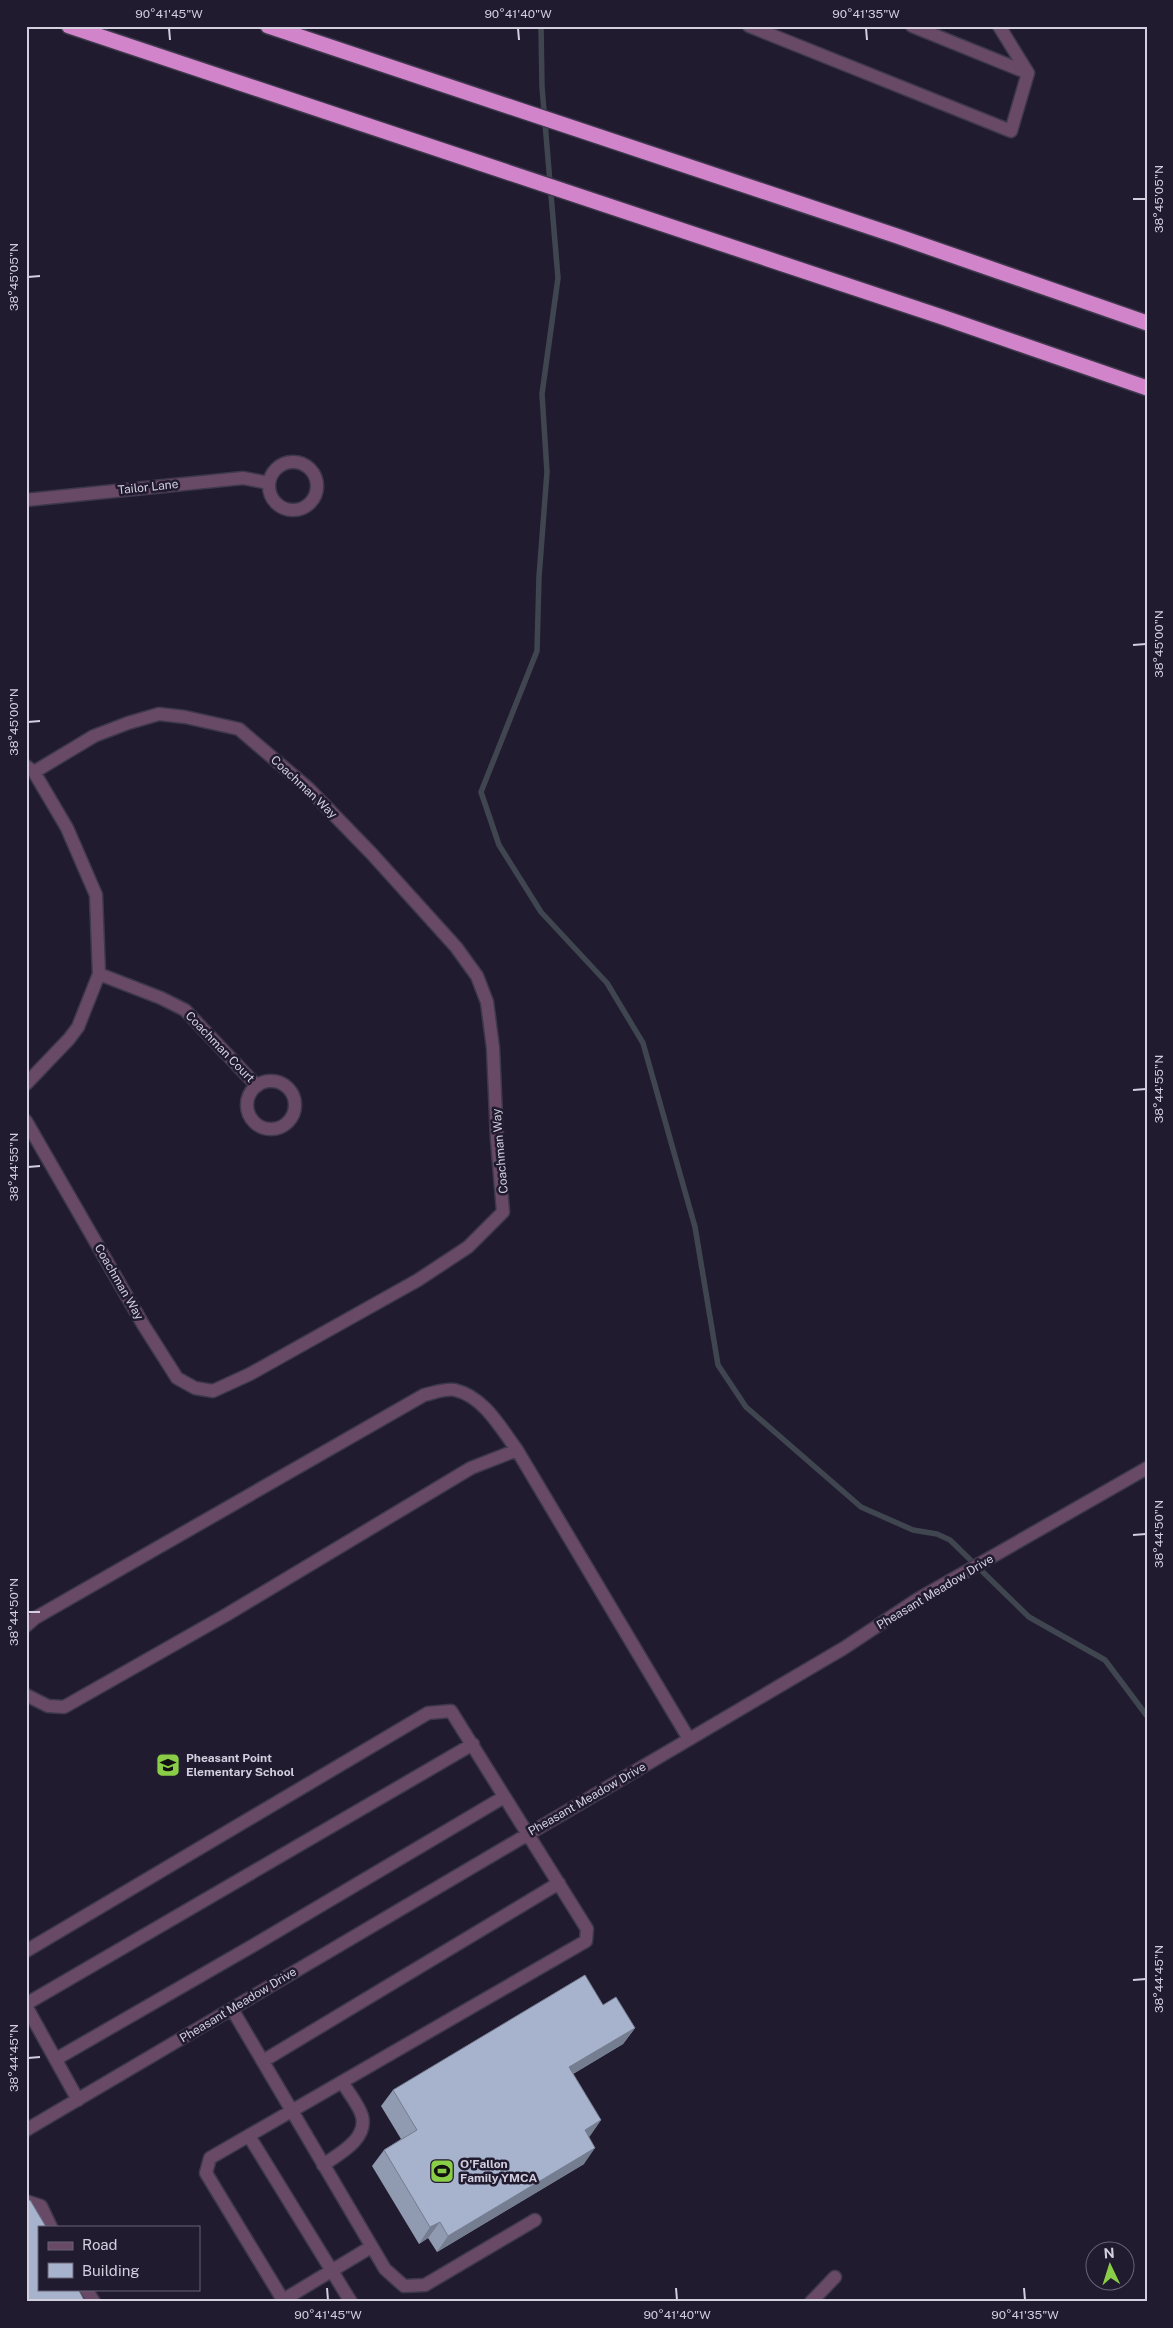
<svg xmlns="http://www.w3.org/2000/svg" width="1173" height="2328" font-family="'Public Sans',sans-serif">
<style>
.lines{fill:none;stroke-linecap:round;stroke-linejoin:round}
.stream{stroke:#404650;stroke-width:5.5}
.minor-casing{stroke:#3d384c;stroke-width:15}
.highway-casing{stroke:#3d384c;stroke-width:18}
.minor{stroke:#694a66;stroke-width:12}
.highway{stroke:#d184c9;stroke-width:15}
.wall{fill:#909ab0}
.shaded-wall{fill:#757d90}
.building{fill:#a7b3cd;stroke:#757d90}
.ticks{fill:none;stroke:#d3cfde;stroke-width:2}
.labels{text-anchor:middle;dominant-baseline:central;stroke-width:5;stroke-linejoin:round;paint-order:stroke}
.street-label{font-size:12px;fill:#d3cfde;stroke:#211b30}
.poi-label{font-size:12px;font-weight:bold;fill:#d3cfde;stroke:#211b30;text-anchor:start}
.neatline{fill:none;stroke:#d3cfde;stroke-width:2}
.ticks-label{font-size:12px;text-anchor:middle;fill:#d3cfde}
</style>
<rect width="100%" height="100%" fill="#211b30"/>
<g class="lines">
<path class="stream" d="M541,26L542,87L558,278L542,394L547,472L539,577L537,651L481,792L499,845L541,912L607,983L643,1043L695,1227L718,1365L746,1407L861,1507L913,1530L937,1534L950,1540L1029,1617L1105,1660L1147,1716"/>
<g class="minor-casing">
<path id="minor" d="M749,26L1011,131L1028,73L999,26
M912,26L1028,73
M269 486a24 24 0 1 1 48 0a24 24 0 1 1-48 0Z
M26,500L243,478L269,483
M26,766L34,772L67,828L96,895L99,974L78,1027L69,1039L26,1084
M99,974L161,998L185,1010L257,1086
M247 1105a24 24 0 1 1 48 0a24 24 0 1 1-48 0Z
M26,1121L144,1326L177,1378L195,1388L213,1391L250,1374L418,1280L468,1247L503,1212L497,1139L493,1048L487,1002L477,976L456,947L372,854L308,788L239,729L185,717L159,714L128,723L94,736L34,772
M26,1626L35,1618L424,1395C433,1393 446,1388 455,1390C484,1397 500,1427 517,1450L689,1739
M26,1695L48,1706L64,1707L226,1615L471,1468L517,1450
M26,1951L428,1713L451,1711L587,1929L586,1941L210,2158L206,2173L283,2300L371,2247
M26,2004L473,1744
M26,2006L78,2100
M232,2009L385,2269L404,2286L425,2285L535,2220
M56,2059L254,1945L504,1797
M263,2061L559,1883
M26,2130L844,1648L918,1599L1147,1468
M249,2136L351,2302
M323,2165C339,2154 368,2139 362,2116C359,2105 348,2092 342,2082
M26,2201L41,2206L51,2227
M86,2289L94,2302
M811,2302L835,2277"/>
</g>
<g class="highway-casing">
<path id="highway" d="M69,26L942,317L1147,388
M268,26L897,236L1147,323"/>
</g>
<use href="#minor" class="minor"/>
<use href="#highway" class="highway"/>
</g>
<path class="wall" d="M603,2005L635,2028L623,2044L573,2074L601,2120L589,2137L584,2164L437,2252L428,2238L419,2244L372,2166L384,2150L401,2139L381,2106L393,2090Z"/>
<path class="shaded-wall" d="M635,2028L623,2044L558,2083L569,2067Z
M601,2120L590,2136L573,2146L585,2130Z
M595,2148L584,2164L437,2252L448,2236Z
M440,2222L428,2238L419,2244L430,2227Z"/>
<path class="building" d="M585,1975L603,2005L616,1997L635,2028L569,2067L601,2120L585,2130L595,2148L448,2236L440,2222L430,2227L384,2150L417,2130L393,2090Z
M30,2200L46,2227H39V2289H78L85,2302H26V2202Z"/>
<path class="ticks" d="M169,28L170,40M518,28L519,40M866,28L867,40M1133,199H1146M28,277L40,276M1133,645L1146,644M28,722L40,721M1133,1090L1146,1089M28,1167L40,1166M1133,1535L1146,1534M28,1612H40M1133,1980L1146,1979M28,2058L40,2057M327,2288L328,2300M676,2288L677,2300M1024,2288L1025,2300"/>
<defs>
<g id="school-square" transform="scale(1.25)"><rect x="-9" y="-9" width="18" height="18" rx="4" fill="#8ace47" stroke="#211b30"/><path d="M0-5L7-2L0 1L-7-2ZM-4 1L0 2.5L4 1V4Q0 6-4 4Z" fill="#111"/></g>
<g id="stadium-square" transform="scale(1.25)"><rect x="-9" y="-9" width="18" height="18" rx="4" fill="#8ace47" stroke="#211b30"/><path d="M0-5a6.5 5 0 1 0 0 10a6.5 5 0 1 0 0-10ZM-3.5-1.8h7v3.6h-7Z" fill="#111"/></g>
</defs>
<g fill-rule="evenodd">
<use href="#school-square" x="168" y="1765"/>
<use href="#stadium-square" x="442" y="2171"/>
</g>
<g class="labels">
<g class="street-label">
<text transform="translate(148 487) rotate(-6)">Tailor Lane</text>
<text transform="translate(304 787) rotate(43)">Coachman Way</text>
<text transform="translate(220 1047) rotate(46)">Coachman Court</text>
<text transform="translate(500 1151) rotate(-95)">Coachman Way</text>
<text transform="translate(119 1282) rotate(60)">Coachman Way</text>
<text transform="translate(935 1592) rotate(-31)">Pheasant Meadow Drive</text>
<text transform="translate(587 1799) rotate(-30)">Pheasant Meadow Drive</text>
<text transform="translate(238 2005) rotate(-31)">Pheasant Meadow Drive</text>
</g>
<g class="poi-label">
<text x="186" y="1758">Pheasant Point<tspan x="186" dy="14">Elementary School</tspan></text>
<text x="460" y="2164">O'Fallon<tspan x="460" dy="14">Family YMCA</tspan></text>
</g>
</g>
<rect width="1173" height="2328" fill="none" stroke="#211b30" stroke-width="55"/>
<rect x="38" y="2226" width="162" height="65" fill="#211b30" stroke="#686376"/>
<rect x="48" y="2242" width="25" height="8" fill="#694a66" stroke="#686376"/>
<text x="82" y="2250" font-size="15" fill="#d3cfde">Road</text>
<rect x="48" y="2263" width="25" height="15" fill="#a7b3cd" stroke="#686376"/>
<text x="82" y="2276" font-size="15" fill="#d3cfde">Building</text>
<g transform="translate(1110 2266) rotate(356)"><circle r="24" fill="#211b30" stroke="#686376"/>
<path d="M0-4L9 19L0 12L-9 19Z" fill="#8ace47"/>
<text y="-8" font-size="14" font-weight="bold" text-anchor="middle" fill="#d3cfde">N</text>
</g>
<rect x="28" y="28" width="1118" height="2272" class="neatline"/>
<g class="ticks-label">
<text x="169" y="18">90°41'45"W</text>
<text x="518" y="18">90°41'40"W</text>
<text x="866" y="18">90°41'35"W</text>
<text transform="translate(1159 199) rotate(-90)" y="4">38°45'05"N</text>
<text transform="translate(14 277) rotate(-90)" y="4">38°45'05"N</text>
<text transform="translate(1159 644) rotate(-90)" y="4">38°45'00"N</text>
<text transform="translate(14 722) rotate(-90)" y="4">38°45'00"N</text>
<text transform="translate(1159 1089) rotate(-90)" y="4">38°44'55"N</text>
<text transform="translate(14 1167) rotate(-90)" y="4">38°44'55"N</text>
<text transform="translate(1159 1534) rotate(-90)" y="4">38°44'50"N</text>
<text transform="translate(14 1612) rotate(-90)" y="4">38°44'50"N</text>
<text transform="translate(1159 1979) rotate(-90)" y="4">38°44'45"N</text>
<text transform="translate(14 2058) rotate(-90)" y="4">38°44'45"N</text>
<text x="328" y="2319">90°41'45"W</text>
<text x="677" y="2319">90°41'40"W</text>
<text x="1025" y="2319">90°41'35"W</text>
</g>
</svg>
